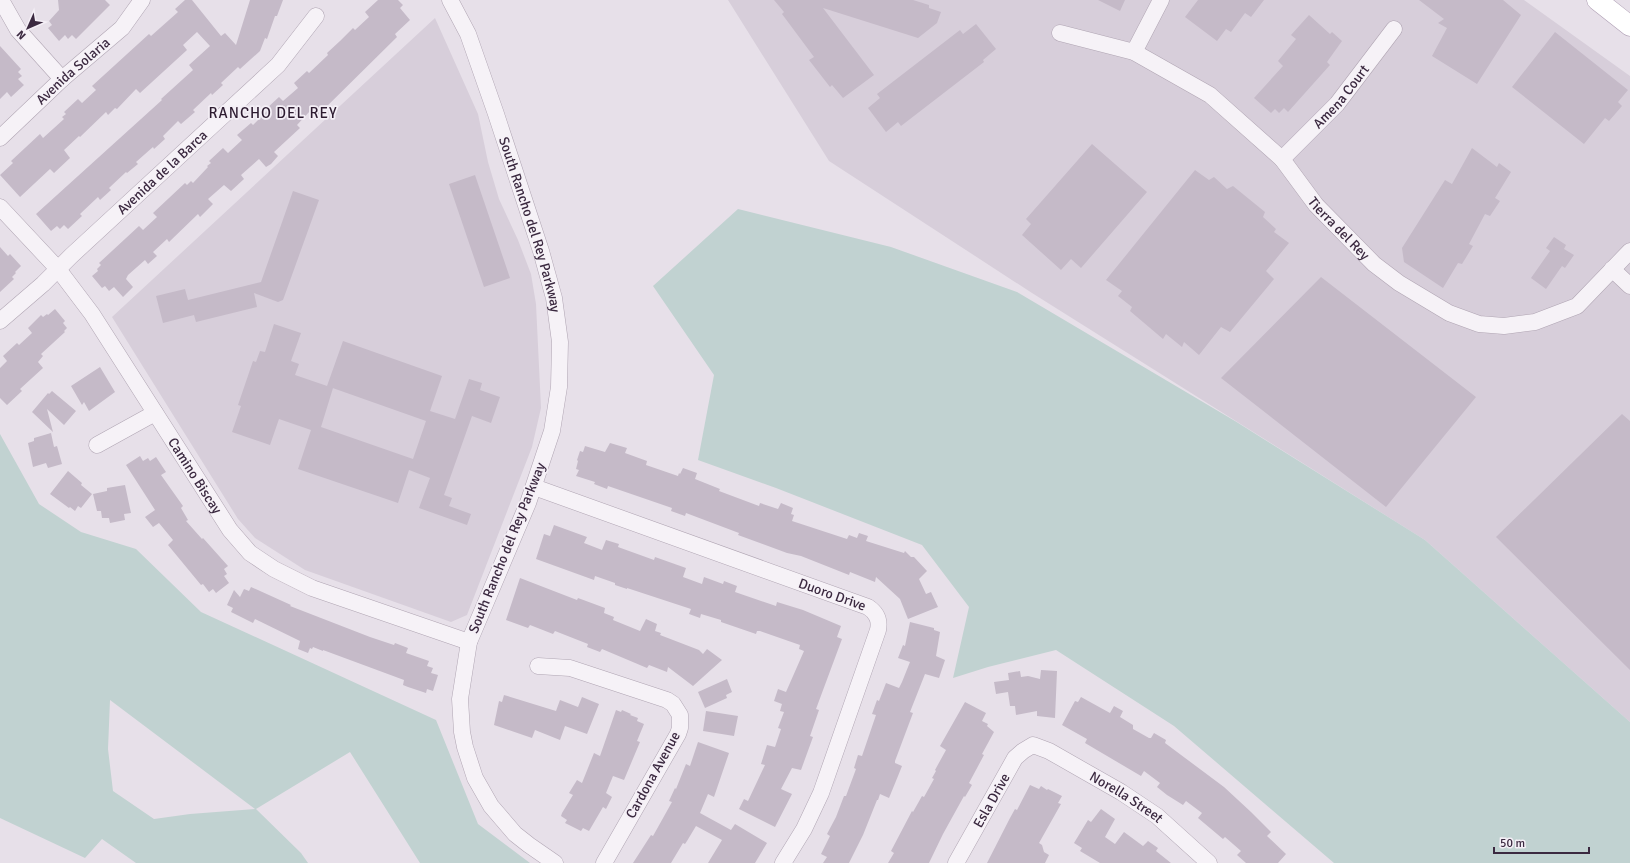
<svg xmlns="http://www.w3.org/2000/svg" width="1630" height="863" font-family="Signika,sans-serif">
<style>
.built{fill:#d7ceda}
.green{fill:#c1d2d1;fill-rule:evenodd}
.building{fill:#c5bac8}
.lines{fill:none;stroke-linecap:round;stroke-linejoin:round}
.minor-casing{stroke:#b0a5b3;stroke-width:17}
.major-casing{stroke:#af9fb4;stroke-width:21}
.minor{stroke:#f6f2f7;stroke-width:16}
.major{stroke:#fff;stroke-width:20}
.labels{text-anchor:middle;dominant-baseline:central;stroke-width:3.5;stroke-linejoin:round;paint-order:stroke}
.street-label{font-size:14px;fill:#3b2940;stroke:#f4eff6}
.neighbourhood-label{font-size:15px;letter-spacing:1px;fill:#2d1b30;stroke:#f4eff6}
</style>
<rect width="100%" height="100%" fill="#e7e0e9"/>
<path class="built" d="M728,0H1524L1630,76V722L1425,540L1032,293L829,161Z
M435,18L478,114L488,162L499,199L518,240L531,274L536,304L541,408L532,447L467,615L451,622L305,570L255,538L238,519L112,317Z"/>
<path class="green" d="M738,209L891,247L1017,292L1235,421L1425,540L1630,722V863H1334L1174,726L1056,650L988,667L953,678L969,607L922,545L776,488L698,460L714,375L653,286Z
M0,434L39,504L81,532L136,549L201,612L436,720L478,824L530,863H420L350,752L256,809L301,853L308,863H136L102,839L85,858L0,818ZM110,700L255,809L190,814L154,819L113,791L108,749Z"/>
<path class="building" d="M58,0H105L110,5L76,39L72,35L68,39L65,35L59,41L48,28L52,25L49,21L59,10Z
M185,0H192L221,36L225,33L236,45L250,0H283L277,16H275L267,39L265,38L260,51L240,69L238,67L221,83L223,85L212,95L211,93L193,110L195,112L181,124L178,121L163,136L165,139L154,149L153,147L136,162L138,164L127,173L126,172L109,188L111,190L100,200L98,197L80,214L82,216L68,229L64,225L60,229L57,226L51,231L36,214L162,100L161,99L193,70L189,65L210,46L197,32L183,45L187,50L140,93L136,89L117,109L115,108L108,115L106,112L80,137L79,136L64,150L70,158L54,173L50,169L20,197L0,175L13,163L11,161L40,134L43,138L64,119L62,117L66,114L64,112L78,99L82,103L96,90L92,86L149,34L151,36L178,12L175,9Z
M378,0H398L403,5L400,8L410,20L395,34L397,37L316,117L310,111L297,125L300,128L274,152L278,156L271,164L266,167L259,159L241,175L244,179L231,191L224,185L208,199L213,204L200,217L198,214L169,242L167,239L153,252L157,256L148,264L145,260L128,275L126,279L133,287L123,297L114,287L109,291L105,286L102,288L92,276L98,271L97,269L101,265L99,263L139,226L143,230L157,217L153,213L185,183L187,185L191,181L193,183L208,167L207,166L211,163L209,161L223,148L228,153L242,140L237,135L251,123L253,125L267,111L266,109L279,97L283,101L298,88L294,83L307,71L309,73L328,55L327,53L340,41L353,28L355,30L369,17L365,12Z
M774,0H913L929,5V8L941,12L937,23L918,38L823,8L874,75L843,98L832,85L830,87L809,60L814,57L782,14L784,12Z
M1098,0H1125L1120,11Z
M1198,0H1264L1251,17L1245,13L1231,32L1226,29L1217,41L1185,17Z
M1419,0H1503L1521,15L1477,84L1432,56L1447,28L1438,23L1444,19Z
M1309,15L1330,34L1332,32L1342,41L1327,62L1330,65L1288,112L1284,108L1279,113L1275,109L1271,113L1254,98L1283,66L1278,61L1296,39L1291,35Z
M976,24L996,49L983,60L984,62L901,126L898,122L886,132L868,108L880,98L877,94L960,30L963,34Z
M1555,32L1628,90L1618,102L1622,106L1609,121L1605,118L1584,144L1512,87Z
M0,46L21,69L18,72L22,76L18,79L24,85L11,97L7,92L0,99Z
M1092,144L1147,192L1081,268L1071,259L1061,270L1022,235L1031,224L1026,219Z
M1472,148L1497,167L1499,163L1511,172L1495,198L1500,201L1490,216L1485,214L1469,244L1473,246L1462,264L1458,263L1443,288L1404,262L1402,248L1445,180L1452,184Z
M1195,170L1209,180L1214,177L1227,189L1233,186L1265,212L1263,217L1276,229L1274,232L1289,243L1266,271L1274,279L1230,332L1221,327L1199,355L1184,342L1182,347L1166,334L1163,339L1130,311L1132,307L1118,296L1122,291L1106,280Z
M475,175L510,278L484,287L449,184Z
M293,191L319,200L283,300L278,302L254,293L257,307L196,322L194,315L163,323L156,296L185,289L188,300L261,282Z
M1554,237L1566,245L1564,249L1574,255L1565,268L1562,266L1546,289L1531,278L1550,251L1546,248Z
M0,247L8,256L10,254L21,266L15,272L16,273L12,277L14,279L0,292Z
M1321,277L1476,397L1386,507L1221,378Z
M55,309L65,321L63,323L67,328L64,331L65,332L41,354L43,356L38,362L43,368L20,389L22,391L7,405L0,398V368L7,361L3,356L17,343L19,345L32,333L28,328L41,315L43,317L47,314L48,315Z
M274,324L301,333L291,361L299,364L295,375L333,388L321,427L413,459L426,421L327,386L343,341L442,376L430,411L455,419L469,379L482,383L480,390L500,397L491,423L472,416L444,495L452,498L449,506L471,514L467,525L419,508L430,478L409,470L398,503L298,469L311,430L279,419L270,445L232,432L241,406L238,405L253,361L256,362L260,351L265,352Z
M100,367L115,392L89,411L84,402L82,405L71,386Z
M52,391L76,411L64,425L47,409L53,432L32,412L48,393L49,394Z
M1622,414L1630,421V670L1496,537Z
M51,433L54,447L57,446L62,464L48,468L46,463L33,467L28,443L34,441V438Z
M610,443L627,448L625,453L647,461L646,465L678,476L679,473L680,474L683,468L697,473L695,479L720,489L719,491L759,506L760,503L778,509L781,503L793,508L791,514L794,515L792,521L847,539L849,535L857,538L859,533L868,536L866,541L904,553L905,551L911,557H914L927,571L919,579L926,594L931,592L938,607L908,619L900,599L876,577L875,582L850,572L849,575L801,556L787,553L738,535L739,533L686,513L685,516L671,511L672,508L608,486L607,489L594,484L595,482L576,476L579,470L576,469L578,461L577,460L580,451L583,452L585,446L605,452Z
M140,456L143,461L148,458L150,461L156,457L166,472L161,475L183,506L181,508L188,520L186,521L202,539L203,538L228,566L224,569L227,574L224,576L229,583L216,593L213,589L209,592L203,584L201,585L168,545L173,540L159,523L153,527L145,517L155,510L126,465Z
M68,471L82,483L81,485L92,494L81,508L78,506L75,511L70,507L69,508L50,494Z
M125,485L131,513L124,514L125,520L110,523L109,518H102L101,511H97L93,494L107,491V488Z
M554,525L587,537L584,543L602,550L606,540L619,544L618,547L654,560L655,557L686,568L683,577L702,584L704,577L723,584L724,581L737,586L735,592L776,606L777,602L803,610L841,626L837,637L842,639L816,709L819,710L810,736L813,737L801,770L792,768L781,789L792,794L775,827L739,809L744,799L748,801L765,765L761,764L767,745L775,747L781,729L778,728L784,712L780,711L782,704L774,701L778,689L786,692L804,651L799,649L800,645L760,631H757L756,634L721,622V620L701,614L700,618L689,614L691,609L627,588V589L615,585V583L595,576L594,580L536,559L544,534L550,536Z
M520,578L577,600L578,598L605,608L604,613L614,617L613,620L640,631L646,619L657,624L655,631L661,633L660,635L699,650L703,654L707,649L722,660L693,686L668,667L667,672L649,665L647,668L602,649L600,652L587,647L588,644L555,631L553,634L530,625L528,628L506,620Z
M251,587L291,605L290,606L370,637L394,645L395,643L408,648L406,653L429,661L427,666L433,668L431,673L438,675L433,691L427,689L426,693L408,687L403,685L404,680L323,650V651L313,647L312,649L310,648L308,653L298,649L300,641L255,619L253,623L231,612L233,608L227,605L234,590L240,597L244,589L249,591Z
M910,622L934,628V630L940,632L936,656L945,660L939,678L925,674L910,712L913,713L895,761V763L902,766L898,776L889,798L880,794L878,800H877L863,835L849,863H823L827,857L821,854L830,836L827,834L836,817L844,796H846L856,769L854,768L858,755L862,756L876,715L872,714L877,700L879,701L886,683L899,688L902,682L910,662L898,658L903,645L905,646Z
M1041,670L1057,671L1055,718L1037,716V711L1016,715L1015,706H1010L1008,692L996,694L994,682L1009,680L1008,673L1020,671L1021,677L1028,676L1040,679Z
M727,679L732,692L726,695L727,698L705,708L698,692Z
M504,695L556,711L560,700L578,707L582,697L599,704L587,734L565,726L560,740L535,730L532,738L494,725L499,701L502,702Z
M1081,697L1110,713L1114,706L1123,711L1120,717L1133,725V729L1149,738H1151L1154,733L1166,740L1165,743L1224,787L1251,812L1271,832L1267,836L1286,854L1278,863H1246L1237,855L1241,851L1225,837L1223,839L1198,818L1202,813L1186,801L1183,805L1167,795L1157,787L1160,783L1144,771L1141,776L1085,743L1087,739L1062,725L1075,701L1078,702Z
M965,702L986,713L982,721L988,724L987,726L994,732L982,754L984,755L969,783L972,785L965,797L964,796L943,834L929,863H888L894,853L891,851L912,811L913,812L922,796L924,797L934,779L932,778L936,771L935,770L946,750L940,746Z
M616,710L621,712L622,710L631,714L630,715L638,718L637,721L644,724L637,741L640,742L624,780L613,776L606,793L612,797L606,809L603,807L589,831L583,828L581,831L565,823L567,820L561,816L562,813L573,795L569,793L577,780L582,783L594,753L600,756Z
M706,711L738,716L734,736L703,731Z
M698,742L729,753L714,797L708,794L700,813L731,830L735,824L767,843L755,863H708L722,840L696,826L687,841L685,844L683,843L671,863H633L651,835L653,836L672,802L669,801L675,788L676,789L686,764L690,766Z
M1030,785L1039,789L1041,786L1047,790L1048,789L1062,796L1058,803L1061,804L1039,843L1042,845L1044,852L1049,855L1045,863H987L1010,818L1015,809L1017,810Z
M1101,809L1115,819L1105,837L1115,844L1124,832L1143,846L1148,841L1158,848L1156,851L1171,863H1100L1080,851L1082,848L1074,843L1088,820L1091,822Z"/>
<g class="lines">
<g class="minor-casing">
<g id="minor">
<path d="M1,0L18,30L62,79"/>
<path id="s1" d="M450,0L468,34L496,114L541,251L554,298L560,342L559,387L552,431L528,503L469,642L460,699L462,732L465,747L475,778L491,806L515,834L529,845L555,863"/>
<path id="s2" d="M1060,33L1134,52L1210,95L1282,159L1316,205L1374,264L1399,283L1449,313L1479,324L1504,326L1535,322L1577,306L1630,251"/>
<path d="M1134,52L1161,0"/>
<path id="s3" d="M0,138L62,79L122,28L142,0"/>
<path id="s4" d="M1282,159L1337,104L1394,29"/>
<path id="s5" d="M0,207L58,269L92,314L230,530L250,553L274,569L312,588L469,642"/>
<path d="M1612,269L1630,286"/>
<path id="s6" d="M0,321L43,284L71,256L278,65L316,16"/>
<path d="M97,445L155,413"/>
<path id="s7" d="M534,487L868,607C877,613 880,620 878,630L821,793L804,829L783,863"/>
<path d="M538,666L570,668L667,700L673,704L680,715V728L678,734L604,863"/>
<path id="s8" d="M956,863L1015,758L1023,751L1033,745L1049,751L1121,792L1157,816L1209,863"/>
</g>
</g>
<g class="major-casing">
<path id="major" d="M1597,0L1630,26"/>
</g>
<use href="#minor" class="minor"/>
<use href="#major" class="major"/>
</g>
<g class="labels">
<g class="street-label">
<text stroke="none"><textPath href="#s3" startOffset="99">Avenida Solaria</textPath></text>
<text stroke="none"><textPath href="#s4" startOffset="86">Amena Court</textPath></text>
<text stroke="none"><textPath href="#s6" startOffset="220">Avenida de la Barca</textPath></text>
<text stroke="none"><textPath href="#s1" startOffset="239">South Rancho del Rey Parkway</textPath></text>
<text stroke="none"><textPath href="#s2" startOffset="350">Tierra del Rey</textPath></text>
<text stroke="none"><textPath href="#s5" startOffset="333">Camino Biscay</textPath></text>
<text transform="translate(507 548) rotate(-68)">South Rancho del Rey Parkway</text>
<text stroke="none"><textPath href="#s7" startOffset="317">Duoro Drive</textPath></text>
<text transform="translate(653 775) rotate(-61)">Cardona Avenue</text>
<text stroke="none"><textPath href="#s8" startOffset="250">Norella Street</textPath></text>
<text stroke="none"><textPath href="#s8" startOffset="72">Esla Drive</textPath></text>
</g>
<g class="neighbourhood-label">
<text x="273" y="113">RANCHO DEL REY</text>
</g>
</g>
<g transform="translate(28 28) rotate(225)" stroke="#f4eff6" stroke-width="3" paint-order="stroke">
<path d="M0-3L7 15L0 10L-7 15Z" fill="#3b2940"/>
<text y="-6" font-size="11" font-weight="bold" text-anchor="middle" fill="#3b2940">N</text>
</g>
<path d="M1494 847v6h95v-6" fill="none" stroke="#3b2940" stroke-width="2"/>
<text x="1500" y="847" font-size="12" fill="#3b2940" stroke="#f4eff6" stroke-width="3" paint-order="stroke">50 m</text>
</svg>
